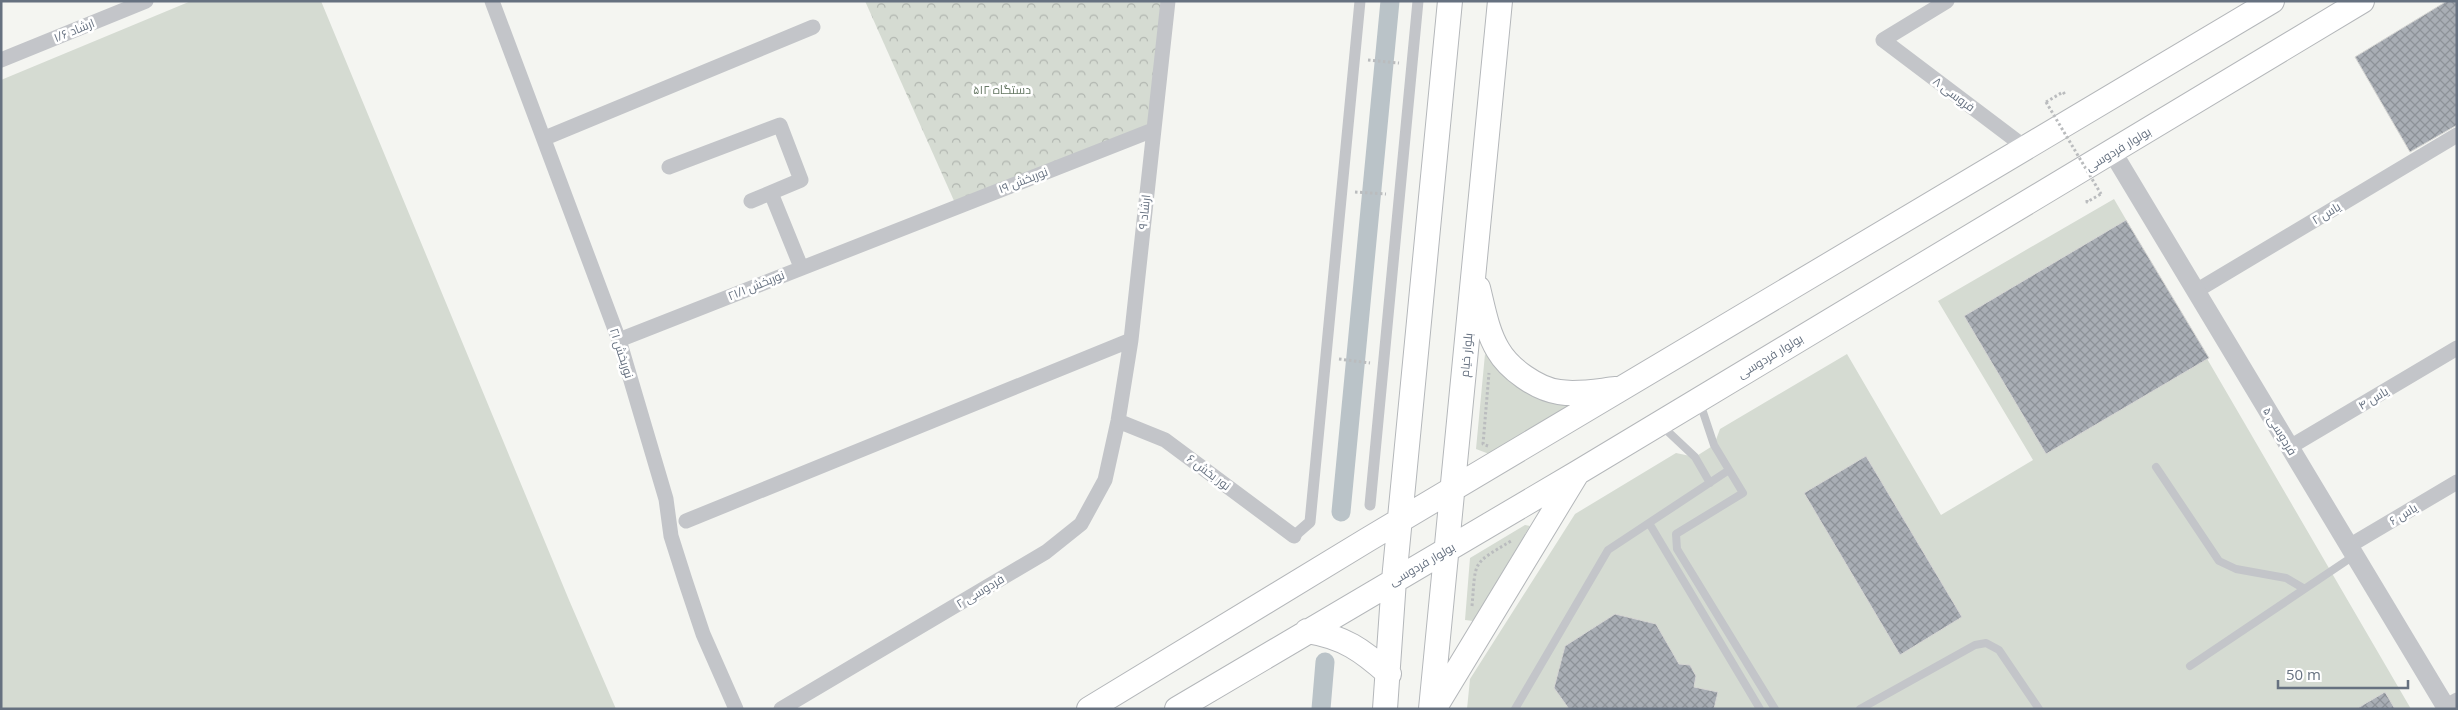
<svg xmlns="http://www.w3.org/2000/svg" width="2458" height="710" font-family="'Open Sans',Cairo,sans-serif">
<style>
.grass{fill:#d5dbd2}
.park{fill:url(#park-crowns)}
.lines{fill:none;stroke-linecap:round;stroke-linejoin:round}
.canal{stroke:#bac3c8;stroke-width:19}
.building{fill:url(#building-cross-hatch);stroke:#d6d6d4}
.primary-casing{stroke:#b4b7ba;stroke-width:26}
.path{stroke:#babcbe;stroke-width:3;stroke-dasharray:2.5 2.5;stroke-linecap:butt}
.service{stroke:#c3c5c9;stroke-width:8}
.pedestrian{stroke:#c3c5c9;stroke-width:11}
.minor{stroke:#c3c5c9;stroke-width:15}
.tertiary{stroke:#c3c5c9;stroke-width:19}
.primary{stroke:#fff;stroke-width:24}
.path-bridge{stroke:#babcbe;stroke-width:3;stroke-dasharray:2.5 2.5;stroke-linecap:butt}
.labels{text-anchor:middle;dominant-baseline:central;stroke-width:5;stroke-linejoin:round;paint-order:stroke}
.street-label{font-size:12px;fill:#667180;stroke:#fff}
.park-label{font-size:12px;fill:#667864;stroke:#fff}
</style>
<defs>
<pattern id="park-crowns" width="20" height="18" patternUnits="userSpaceOnUse" patternTransform="scale(1.25)"><rect width="20" height="18" fill="#d5dbd2"/><path d="M2 6a3 3 0 1 1 6 0M12 15a3 3 0 1 1 6 0" fill="none" stroke="#b1b6b0"/></pattern>
<pattern id="building-cross-hatch" width="8" height="8" patternUnits="userSpaceOnUse" patternTransform="scale(1.25)"><rect width="8" height="8" fill="#a9aeb5"/><path d="M0 0l8 8M0 8l8-8" fill="none" stroke="#8d9298"/></pattern>
</defs>
<rect width="100%" height="100%" fill="#f4f5f1"/>
<path class="grass" d="M191,1H321L569,600L616,709H1V80Z
M2114,199L2411,709H1467L1470,679L1575,514L1676,453L1695,457L1714,445L1720,429L1847,354L1941,515L2033,460L1938,301Z
M1485,354L1494,363L1553,403L1574,406L1492,455L1476,449Z
M1525,525L1530,526L1473,621L1465,620L1470,558Z"/>
<path class="park" d="M865,1H1161L1149,125L955,203Z"/>
<g class="lines">
<path class="canal" d="M1341,512L1390,1
M1321,709L1325,662"/>
</g>
<path class="building" d="M2447,1H2457V125L2410,152L2355,57Z
M2126,220L2209,358L2046,454L1964,316Z
M1866,456L1962,617L1900,655L1804,493Z
M1615,614L1656,624L1679,664L1690,665L1696,676L1694,687L1718,692L1714,709H1569L1554,688L1565,646Z
M2385,692L2395,709H2356Z"/>
<g class="lines">
<g class="primary-casing">
<path id="primary" d="M1478,288C1483,308 1487,332 1498,350C1509,369 1537,389 1559,392C1578,395 1597,391 1616,389
M1307,631C1344,637 1362,650 1389,674
M1089,709L1367,540L2272,1
M1177,709L1577,473L2362,1
M1385,709L1394,580L1450,1
M1431,709L1500,1
M1434,709L1576,475"/>
</g>
<path class="path" d="M1368,60L1399,63
M2046,102L2063,92L2066,96
M1355,192L1386,194
M2087,200V202L2101,194
M1339,359L1370,363
M1488,446L1483,444L1489,373
M1472,606C1476,560 1471,565 1511,541"/>
<path class="service" d="M1700,403L1714,445L1743,493L1676,534L1677,549L1775,709
M1662,426L1695,457L1710,483
M2156,467L2219,561L2236,569L2286,578L2303,588
M1649,523L1760,709
M2190,666L2355,555
M1515,709L1608,550L1729,470
M1860,709L1975,645L1986,643L1999,650L2039,709"/>
<path class="pedestrian" d="M1370,505L1418,1
M1294,536L1310,522L1360,1"/>
<path class="minor" d="M492,1L619,340L666,499L671,536L685,580L703,634L736,709
M1947,1L1883,40L2026,148
M1,60L146,1
M545,138L813,27
M669,167L780,125L801,180L751,201
M771,193L801,267
M2196,291L2457,135
M619,340L1153,130
M1118,421L1165,440L1294,536
M2290,447L2457,348
M686,521L1131,340
M2349,546L2457,482
M2446,706L2457,700
M781,709L1046,552L1081,524L1105,480L1118,421L1131,340L1168,1"/>
<path class="tertiary" d="M2113,153L2447,709"/>
<use href="#primary" class="primary"/>
<path class="path-bridge" d="M2046,102L2101,194"/>
</g>
<g class="labels">
<g class="street-label">
<text transform="translate(74 30) rotate(-22)">ارشاد ۱/۶</text>
<text transform="translate(1954 94) rotate(37)">فروسی ۸</text>
<text transform="translate(2118 149) rotate(-31)">بولوار فردوسی</text>
<text transform="translate(1023 180) rotate(-21)">نوربخش ۱۹</text>
<text transform="translate(1144 212) rotate(-84)">ارشاد ۹</text>
<text transform="translate(2326 213) rotate(-31)">یاس ۲</text>
<text transform="translate(756 285) rotate(-22)">نوربخش ۲۱/۱</text>
<text transform="translate(622 353) rotate(72)">نوربخش ۲۱</text>
<text transform="translate(1466 355) rotate(-85)">بلوار خیام</text>
<text transform="translate(1770 356) rotate(-31)">بولوار فردوسی</text>
<text transform="translate(2373 398) rotate(-31)">یاس ۴</text>
<text transform="translate(2280 431) rotate(59)">فردوسی ۵</text>
<text transform="translate(1209 472) rotate(37)">نور بخش ۶</text>
<text transform="translate(2403 514) rotate(-31)">یاس ۶</text>
<text transform="translate(1422 564) rotate(-30)">بولوار فردوسی</text>
<text transform="translate(980 591) rotate(-31)">فردوسی ۲</text>
</g>
<g class="park-label">
<text x="1002" y="89">۵۱۲ دستگاه</text>
</g>
</g>
<rect width="2458" height="710" fill="none" stroke="#667180" stroke-width="5"/>
<path d="M2278 680v8h130v-8" fill="none" stroke="#667180" stroke-width="2.5"/>
<text x="2286" y="680" font-size="15" fill="#667180" stroke="#ffffff" stroke-width="4" paint-order="stroke">50 m</text>
</svg>
